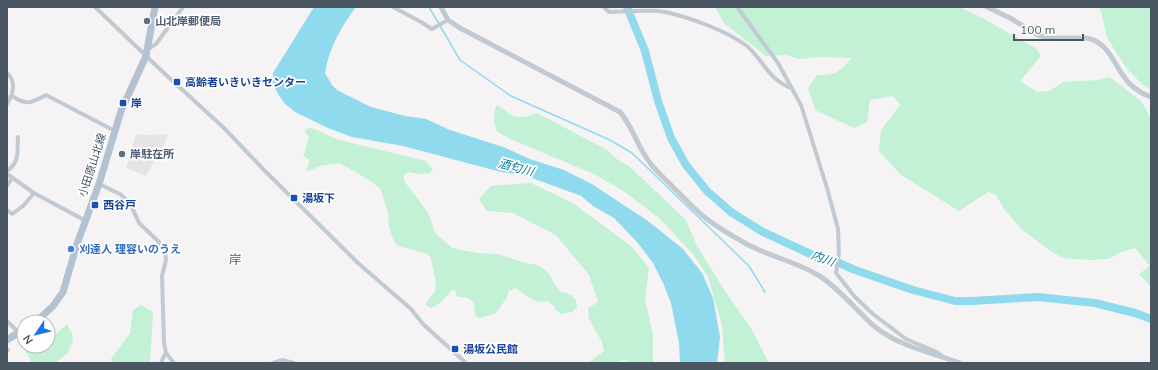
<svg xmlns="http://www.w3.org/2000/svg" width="1158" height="370" font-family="Mulish,'Noto Sans JP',sans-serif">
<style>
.education{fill:#e6e4e5}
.green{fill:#c3f1d5}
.water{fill:#90daee}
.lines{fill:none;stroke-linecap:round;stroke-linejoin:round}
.stream{stroke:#90daee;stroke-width:1.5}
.river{stroke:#90daee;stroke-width:8}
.minor{stroke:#c1cad2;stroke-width:4}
.tertiary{stroke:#c1cad2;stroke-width:5}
.primary{stroke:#b3c2d1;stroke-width:7}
.service-dot{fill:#5c6f8a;stroke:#fff;stroke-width:1.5}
.transit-dot{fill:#1a4fb4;stroke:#fff;stroke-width:1.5}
.shop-dot{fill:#3f7fe0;stroke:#fff;stroke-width:1.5}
.labels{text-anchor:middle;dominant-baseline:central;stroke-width:3.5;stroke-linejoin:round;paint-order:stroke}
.service-label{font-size:11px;font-weight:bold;fill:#4e5e75;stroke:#fff;text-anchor:start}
.transit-label{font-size:11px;font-weight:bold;fill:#164399;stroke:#fff;text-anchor:start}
.street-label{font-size:11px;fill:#4a5661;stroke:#fff}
.shop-label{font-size:11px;font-weight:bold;fill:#366cbe;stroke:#fff;text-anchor:start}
.water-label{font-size:12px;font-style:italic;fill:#0c7c9b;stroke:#fff}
.quarter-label{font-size:13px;fill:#5f6368;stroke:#fff}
</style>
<rect width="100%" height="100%" fill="#f5f3f3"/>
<path class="education" d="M136,134L147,135L169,134L164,144L146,176L126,168Z"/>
<path class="green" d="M715,7H959L981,17L1037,49L1041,56L1020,81L1037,92L1049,91L1064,82L1098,80L1110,77L1142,102L1151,119V287L1139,274L1150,266L1135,248L1121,252L1109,259L1089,260L1063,258L1049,250L1020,228L1005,210L996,195L988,192L959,211L901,175L879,151L881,130L900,105L893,96L870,100L867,122L854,128L815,110L808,88L817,75C834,75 840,73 851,58L820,57L799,59L786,55L766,56L724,23Z
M1100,7H1151V89L1145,87L1127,69L1107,38Z
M497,105C513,116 517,122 537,113L607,150L618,160L629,166L686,220L697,246L725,291L752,330L769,363H725L722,325L708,277L693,254L659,218L622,190L594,174L510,139L497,131C493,121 493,114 497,105Z
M312,128L339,140L426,161L433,169L430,173L420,174L408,172L404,175V181L427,211L436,234L452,248L477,253L498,254L525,263L538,265L549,273L553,282L560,291L571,295L576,300L577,308L572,312L561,314L555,309V307L547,301C535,305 524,294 516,288L509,291L506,299L495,314L479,318L475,315C475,302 473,297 459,297L456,295V291L453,289L439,304L431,308L427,306L426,303L435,291L436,283L431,259L428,254L399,246L395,243L389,228L388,212L380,188L364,177L341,164H333L320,166L309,171L306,170L310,160L303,156C307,150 306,144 309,137L305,132L306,129Z
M531,183L574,204L631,246L649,268L645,300L653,334V363H631L624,360L612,363H588L604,351L602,342L589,319L588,308L598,302L589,275L556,235L513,213L487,211L479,199L491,186Z
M141,305L153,312L150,363H112L111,359L130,333L133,310Z
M67,324L72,333L73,341L68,353L55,363H32L26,352L41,346H48V341Z"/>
<path class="water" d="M314,7H356C341,27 329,48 325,73L332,85L337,90L371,107L405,116L426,119L450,130L503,147L530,159L564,170L592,184L648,221L683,249L702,273L713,298L720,337L717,363H680L679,343L671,303L663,283L653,263L637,242L614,218L593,206L581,196L524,175L501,172L403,146L352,137L328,128L295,112L284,103L272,84L273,73Z"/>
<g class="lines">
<path class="stream" d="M429,7L460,60L511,96L610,140L632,153L749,266L765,292"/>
<path class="river" d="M627,7L645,51L658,101L671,138L686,165L707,191L731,212L763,232L819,258L830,259L855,270L913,290L955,301H972L1038,297L1095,303L1135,313L1151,319"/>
<path class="minor" d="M95,7L164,73L224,128L265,171L358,263L411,309L423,324L466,363
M393,7L421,22L432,29L448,20
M604,7L609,12C626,12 648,9 665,12C689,17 727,31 747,46C763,60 769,80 791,88
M737,7L778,63L801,105L827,188L838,229L839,253L836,273L855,297L873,314L906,339L937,352L942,356
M148,49L156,44L183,7
M7,73C17,82 13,94 7,104
M12,96C27,106 31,103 46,95L115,131
M7,171C20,162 17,152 18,137
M7,174L34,193L86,221
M99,184L120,194L130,203L139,223L160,243L165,251L166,260L162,276L164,343L166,353L174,363
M7,186L12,178
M7,210L12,214L23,206L34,193
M7,321L18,332
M7,351L8,350
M161,363L164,356L166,353
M273,363L282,360L294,363"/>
<path class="tertiary" d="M441,7L448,20L460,28L620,112C632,126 636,142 646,157C652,168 663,177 672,186C682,196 692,207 703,216C715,226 729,234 743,242C767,256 795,261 818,275C838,287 857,311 874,326C899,347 931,352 960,363
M987,7L1010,18L1038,35L1048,38H1086C1106,41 1112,59 1122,74C1129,85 1139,93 1151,97"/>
<path class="primary" d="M36,322L53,306L63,292L77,244L99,184L121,111L146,56L155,7
M7,340L24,329"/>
</g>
<g class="service-dot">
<circle cx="147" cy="21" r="4"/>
<circle cx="122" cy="154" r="4"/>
</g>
<g class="transit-dot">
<rect x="173" y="78" width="8" height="8" rx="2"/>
<rect x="119" y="99" width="8" height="8" rx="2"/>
<rect x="290" y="194" width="8" height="8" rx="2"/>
<rect x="91" y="201" width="8" height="8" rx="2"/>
<rect x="451" y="345" width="8" height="8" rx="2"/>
</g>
<circle class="shop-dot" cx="71" cy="249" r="4"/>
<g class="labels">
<g class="service-label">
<text x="155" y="21">山北岸郵便局</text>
<text x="130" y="154">岸駐在所</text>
</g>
<g class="transit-label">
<text x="185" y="82">高齢者いきいきセンター</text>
<text x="131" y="103">岸</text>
<text x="302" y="198">湯坂下</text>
<text x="103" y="205">西谷戸</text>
<text x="463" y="349">湯坂公民館</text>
</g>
<g class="street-label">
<text transform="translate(92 165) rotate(-72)">小田原山北線</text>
</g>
<g class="shop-label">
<text x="79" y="249">刈達人 理容いのうえ</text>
</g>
<g class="water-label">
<text transform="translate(516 167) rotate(15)">酒匂川</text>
<text transform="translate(823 258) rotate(21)">内川</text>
</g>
<g class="quarter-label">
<text x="235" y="259">岸</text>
</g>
</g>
<rect width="1158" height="370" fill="none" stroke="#4a5661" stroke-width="16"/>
<g transform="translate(36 334) rotate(235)"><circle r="19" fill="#ffffff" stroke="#b7bbc0"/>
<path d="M0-3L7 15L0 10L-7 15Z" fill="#1a73e8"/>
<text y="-6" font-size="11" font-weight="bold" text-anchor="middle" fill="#4a5661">N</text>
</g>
<path d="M1014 34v6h69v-6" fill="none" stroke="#4a5661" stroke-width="2"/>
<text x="1020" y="34" font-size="12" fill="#4a5661" stroke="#ffffff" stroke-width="3" paint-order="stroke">100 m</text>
</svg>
